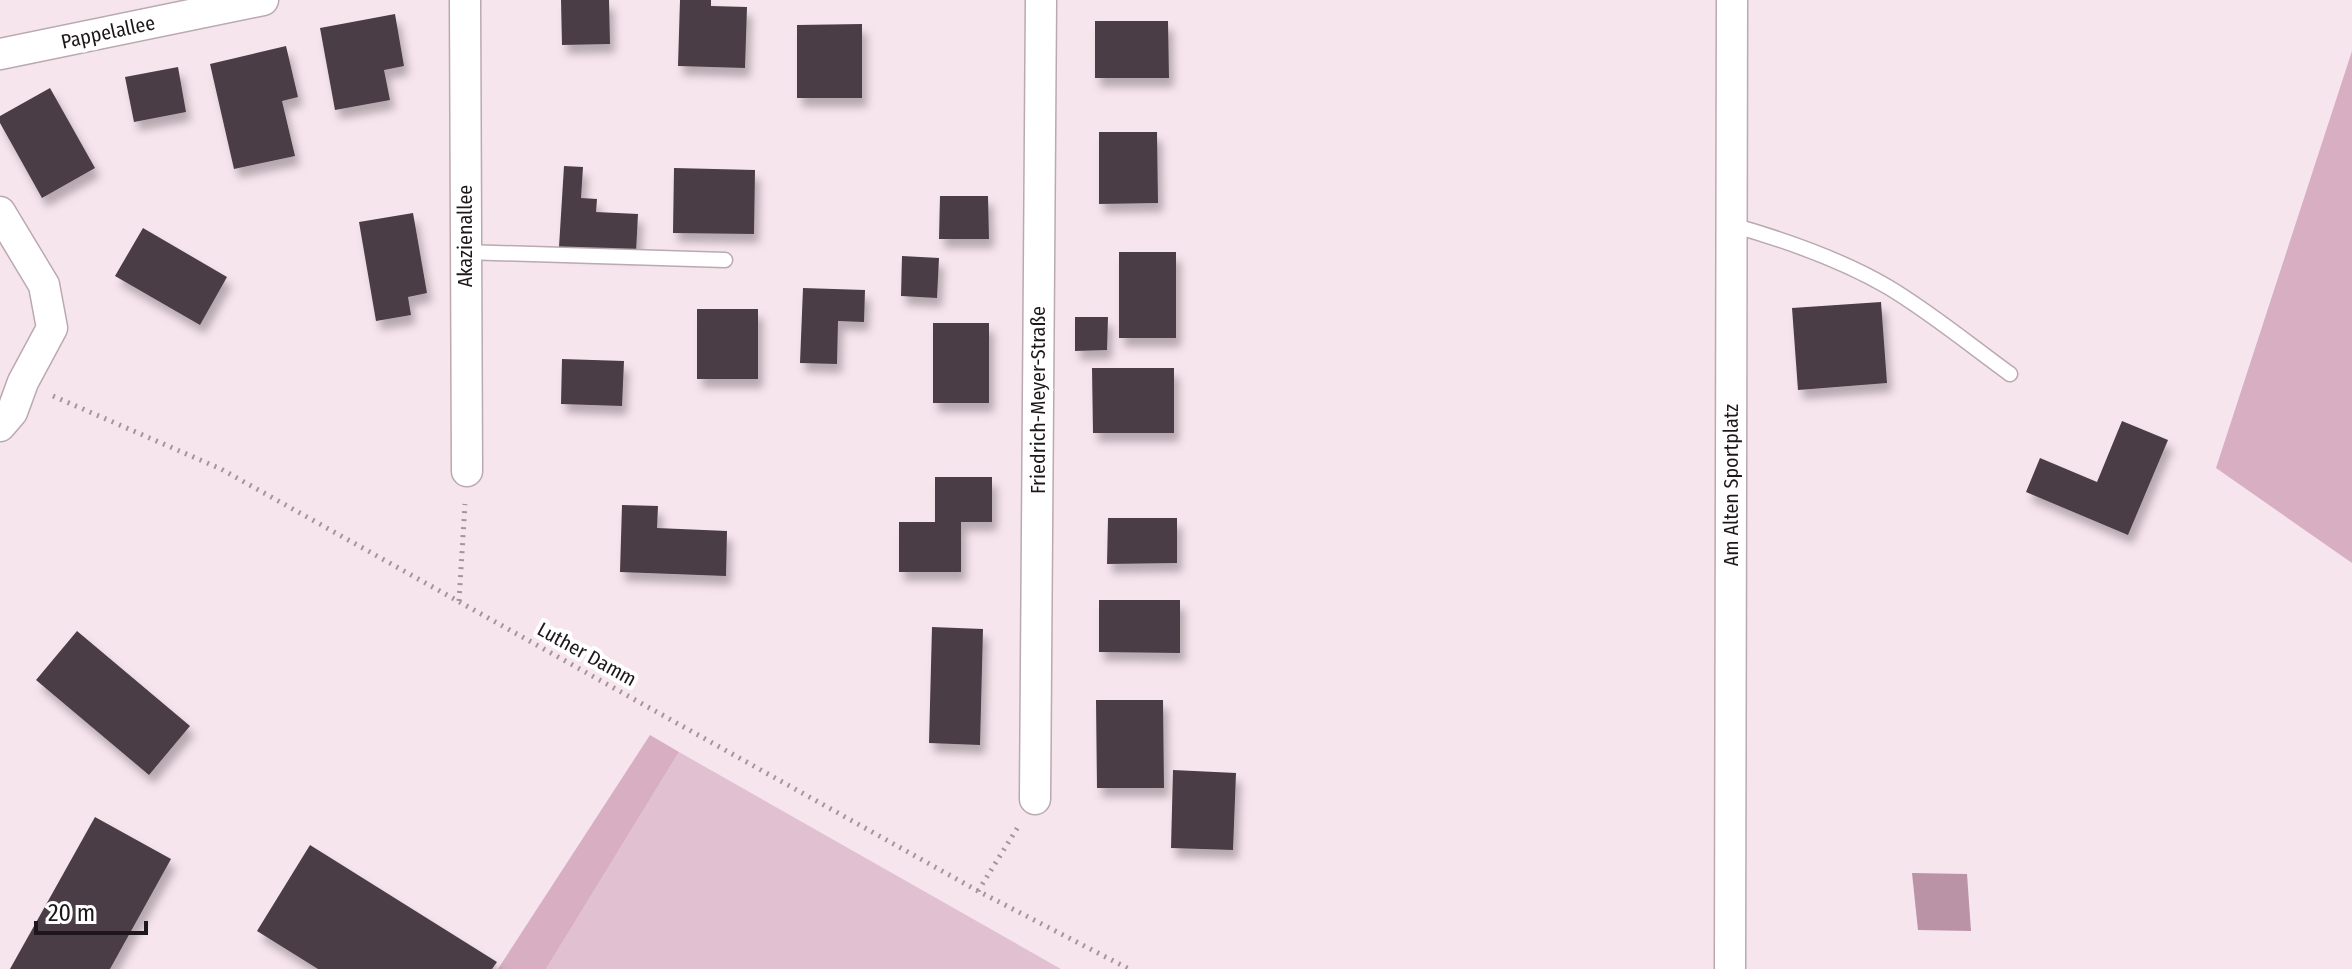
<svg xmlns="http://www.w3.org/2000/svg" width="2352" height="969" font-family="'Fira Sans Condensed',sans-serif">
<style>
.green{fill:#e1c1d1}
.forest{fill:#d7aec2}
.water{fill:#bb93a7}
.building{fill:#4b3d44;filter:url(#shadow)}
.lines{fill:none;stroke-linecap:round;stroke-linejoin:round}
.service-casing{stroke:#baa9b1;stroke-width:17}
.minor-casing{stroke:#baa9b1;stroke-width:33}
.path{stroke:#a3959b;stroke-width:5;stroke-dasharray:2 6;stroke-linecap:butt}
.service{stroke:#fff;stroke-width:14}
.minor{stroke:#fff;stroke-width:30}
.labels{text-anchor:middle;dominant-baseline:central;stroke-width:8;stroke-linejoin:round;paint-order:stroke}
.street-label{font-size:20px;fill:#1d171a;stroke:#fff}
</style>
<defs>
<filter id="shadow"><feDropShadow dx="5" dy="9" stdDeviation="4" flood-color="#0004"/></filter>
</defs>
<rect width="100%" height="100%" fill="#f7e5ed"/>
<path class="green" d="M679,752L1061,969H546Z"/>
<path class="forest" d="M2352,51V563L2216,468Z
M650,735L679,752L546,969H498Z"/>
<path class="water" d="M1912,873L1967,874L1971,931L1918,930Z"/>
<path class="building" d="M561,0H609L610,44L562,45Z
M680,0H711V6L747,7L745,68L678,66Z
M395,14L404,66L384,70L390,100L335,110L320,28Z
M1095,21H1168L1169,78H1095Z
M862,24V98H797V25Z
M286,46L298,97L282,101L295,156L234,169L210,64Z
M178,67L186,112L134,122L125,77Z
M50,88L95,168L42,198L0,123V116Z
M1099,132H1157L1158,203L1099,204Z
M564,166L583,167L581,198L597,199L596,212L638,214L636,252L559,247Z
M674,168L755,170L754,234L673,233Z
M940,196H988L989,239H939Z
M413,213L427,293L408,297L411,315L376,321L359,222Z
M143,228L227,277L200,325L115,276Z
M1119,252H1176V338H1119Z
M902,256L939,258L937,298L901,296Z
M803,288L865,290L864,322L838,321L837,364L800,363Z
M1881,302L1887,383L1798,390L1792,308Z
M697,309H758V379H697Z
M1075,317H1108L1107,350L1075,351Z
M933,323H989V403H933Z
M562,359L624,361L622,406L561,404Z
M1092,368H1174V433H1093Z
M2122,421L2168,440L2128,535L2026,492L2040,458L2097,482Z
M935,477H992V522H961V572H899V522H935Z
M622,505L658,506L657,528L727,531L726,576L620,572Z
M1108,518H1177V563L1107,564Z
M1099,600H1180V653L1099,652Z
M932,627L983,629L980,745L929,743Z
M77,631L190,726L149,775L36,680Z
M1096,700H1163L1164,788H1097Z
M1173,770L1236,773L1233,850L1171,848Z
M95,817L171,859L110,969H10Z
M310,845L497,962L492,969H318L257,931Z"/>
<g class="lines">
<g class="service-casing">
<path id="service" d="M1732,225C1785,240 1840,259 1888,287C1930,312 1970,345 2010,374
M465,252L725,260"/>
</g>
<g class="minor-casing">
<path id="minor" d="M465,0L467,471
M0,54L263,0
M0,212L44,285L52,328L23,382L12,412L0,426
M1035,799L1041,0
M1730,969L1732,0"/>
</g>
<path class="path" d="M53,396L221,469L978,891L1129,969
M459,601L465,504
M978,891L1018,827"/>
<use href="#service" class="service"/>
<use href="#minor" class="minor"/>
</g>
<g class="labels">
<g class="street-label">
<text transform="translate(108 32) rotate(-12)">Pappelallee</text>
<text transform="translate(465 236) rotate(-90)">Akazienallee</text>
<text transform="translate(1038 400) rotate(-90)">Friedrich-Meyer-Straße</text>
<text transform="translate(1731 485) rotate(-90)">Am Alten Sportplatz</text>
<text transform="translate(587 654) rotate(29)">Luther Damm</text>
</g>
</g>
<path d="M36 921v12h110v-12" fill="none" stroke="#1d171a" stroke-width="4"/>
<text x="48" y="921" font-size="24" fill="#1d171a" stroke="#ffffff" stroke-width="6" paint-order="stroke">20 m</text>
</svg>
